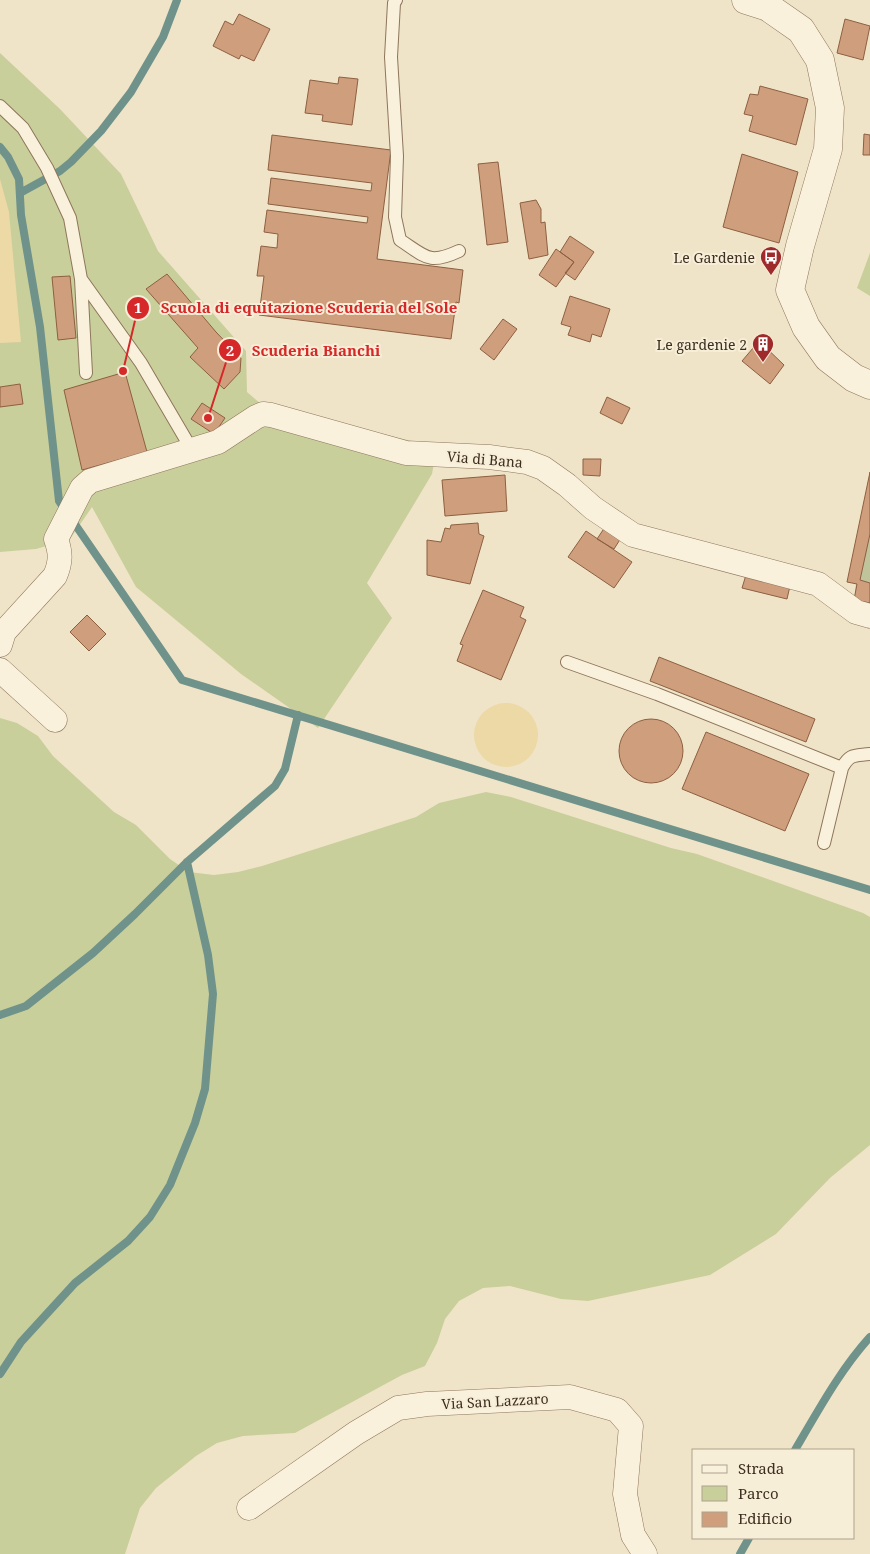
<svg xmlns="http://www.w3.org/2000/svg" width="870" height="1554" font-family="'Noto Serif',serif">
<style>
.green{fill:#c9cf9b}
.sand{fill:#ecd9a5}
.cemetery{fill:#bfc49a}
.lines{fill:none;stroke-linecap:round;stroke-linejoin:round}
.stream{stroke:#6f938a;stroke-width:8}
.building{fill:#cf9f7d;stroke:#8d5f41}
.service-casing{stroke:#8d765c;stroke-width:14}
.minor-casing{stroke:#8d765c;stroke-width:25}
.tertiary-casing{stroke:#8d765c;stroke-width:29}
.service{stroke:#faf1dc;stroke-width:12}
.minor{stroke:#faf1dc;stroke-width:24}
.tertiary{stroke:#faf1dc;stroke-width:28}
.labels{text-anchor:middle;dominant-baseline:central;stroke-width:4;stroke-linejoin:round;paint-order:stroke}
.poi-label{font-size:14px;fill:#3d2e20;stroke:#f7eed8;text-anchor:end}
.street-label{font-size:14px;fill:#3d2e20;stroke:#f7eed8}
.leader{fill:none;stroke:#d62828;stroke-width:2}
.callout-dot{fill:#d62828;stroke:#f7eed8;stroke-width:2}
.mark-label{font-size:15px;text-anchor:middle;font-weight:bold;fill:#fff}
.callout-label{font-size:15px;text-anchor:middle;font-weight:bold;fill:#d62828;stroke:#f7eed8;stroke-width:4;stroke-linejoin:round;paint-order:stroke}
</style>
<rect width="100%" height="100%" fill="#f0e4c8"/>
<path class="green" d="M0,53L60,109L121,174L158,251L246,351L247,392L262,405L437,447L432,474L367,583L392,618L318,728L241,674L136,587L92,507L70,539L36,549L0,552Z
M870,253V296L857,288Z
M0,718L17,723L38,736L53,756L114,812L136,825L170,859L189,872L214,875L238,872L262,866L416,817L439,803L486,792L511,797L671,848L697,854L863,913L870,917V1145L830,1178L776,1234L710,1275L588,1301L561,1299L510,1286L483,1288L459,1301L445,1319L437,1343L425,1366L402,1375L295,1433L243,1436L217,1443L196,1456L156,1488L140,1508L125,1554H0Z"/>
<path class="sand" d="M0,179L9,212L21,342L0,343Z
M474 735a32 32 0 1 1 64 0a32 32 0 1 1-64 0Z"/>
<path class="cemetery" d="M870,472V603L854,600Z"/>
<g class="lines">
<path class="stream" d="M0,147L8,157L19,179L21,215L40,327L59,501L182,680L870,890
M20,193L60,171L71,162L101,131L131,92L163,37L177,0
M0,1015L26,1006L93,953L135,914L187,862L275,786L285,769L298,715
M0,1374L21,1342L75,1283L128,1241L150,1217L170,1185L195,1123L205,1089L213,994L208,955L187,862
M795,1450C818,1411 840,1370 870,1337
M740,1554L749,1538"/>
</g>
<path class="building" d="M239,14L270,29L254,61L241,55L239,59L213,46L225,21L233,25Z
M845,19L870,26L863,60L837,53Z
M339,77L358,79L352,125L322,121L323,115L305,113L310,80L338,84Z
M760,86L808,99L796,145L749,131L753,116L744,114L750,94L758,95Z
M864,134L870,135V155H863Z
M272,135L391,150L377,259L463,270L459,303L456,302L451,339L259,315L264,276H257L261,246L277,248L278,234L264,232L267,210L367,223L368,217L268,204L271,178L371,191L372,183L268,170Z
M742,154L798,172L779,243L723,227Z
M498,162L508,242L487,245L478,164Z
M536,200L541,209V223L545,222L548,255L529,259L520,203Z
M570,236L594,252L575,280L565,273L574,262L560,252Z
M556,249L574,262L556,287L539,275Z
M167,274L216,332L241,358L240,372L224,389L190,357L198,348L146,289Z
M70,276L76,338L58,340L52,277Z
M570,296L610,309L601,337L592,334L590,342L568,335L571,327L561,324Z
M503,319L517,329L494,360L480,349Z
M759,341L784,365L770,384L742,361Z
M125,372L147,452L82,470L64,390Z
M20,384L23,404L0,407V387Z
M607,397L630,408L622,424L600,413Z
M202,403L225,418L214,434L191,419Z
M583,459H601L600,476L583,475Z
M870,472V534L860,580L870,583V603L854,600L857,584L847,582Z
M505,475L507,511L445,516L442,480Z
M478,523L479,534L484,536L470,584L427,575V540L441,542L445,528L450,529L451,525Z
M605,527L621,538L614,549L597,539Z
M586,531L632,562L614,588L568,557Z
M746,575L790,586L787,599L742,588Z
M483,590L524,607L520,617L526,620L501,680L457,661L463,645L460,644Z
M87,615L106,634L89,651L70,632Z
M659,657L815,719L806,742L650,681Z
M619 751a32 32 0 1 1 64 0a32 32 0 1 1-64 0Z
M706,732L809,774L785,831L682,789Z"/>
<g class="lines">
<g class="service-casing">
<path id="service" d="M396,0L394,3L391,57L397,156L395,217L400,240C426,257 429,265 459,251
M0,106L23,128L47,168L70,218L81,279L141,363L192,450
M81,279L86,373
M567,662L657,694L842,768
M824,843L842,768C850,753 855,756 870,754"/>
</g>
<g class="minor-casing">
<path id="minor" d="M0,645L4,632L55,576C61,562 61,553 56,539L82,488L90,481L218,442L256,417L263,414L271,415L406,453L489,457L527,462L543,468L567,485L593,508L633,535L818,584L856,612L870,616
M0,670L55,720
M249,1508L356,1433L398,1408L427,1404L570,1397L617,1410L631,1426L625,1494L633,1535L645,1554"/>
</g>
<g class="tertiary-casing">
<path id="tertiary" d="M746,0L768,7L801,30L820,60L830,108L828,149L800,246L790,290L806,327L828,358L854,378L870,385"/>
</g>
<use href="#service" class="service"/>
<use href="#minor" class="minor"/>
<use href="#tertiary" class="tertiary"/>
</g>
<defs>
<g id="bus-pin" transform="scale(1.125)"><path d="M0 17L-7.5 6A9.5 9.5 0 1 1 7.5 6Z" fill="#9e2a2b" stroke="#f7eed8"/><path d="M-5-6H5V4H4V6H2V4H-2V6H-4V4H-5ZM-3.5-4V0h7V-4ZM-3.5 1.2v1.5H-2V1.2ZM2 1.2v1.5H3.5V1.2Z" fill="#fff"/></g>
<g id="building-pin" transform="scale(1.125)"><path d="M0 17L-7.5 6A9.5 9.5 0 1 1 7.5 6Z" fill="#9e2a2b" stroke="#f7eed8"/><path d="M-4-6H4V6H1V3H-1V6H-4ZM-2.5-4.3h1.7v1.8h-1.7ZM.8-4.3h1.7v1.8H.8ZM-2.5-1h1.7V.8h-1.7ZM.8-1h1.7V.8H.8Z" fill="#fff"/></g>
</defs>
<g fill-rule="evenodd">
<use href="#bus-pin" x="771" y="257"/>
<use href="#building-pin" x="763" y="344"/>
</g>
<g class="labels">
<g class="poi-label">
<text x="755" y="257">Le Gardenie</text>
<text x="747" y="344">Le gardenie 2</text>
</g>
<g class="street-label">
<text transform="translate(485 459) rotate(5)">Via di Bana</text>
<text transform="translate(495 1401) rotate(-3)">Via San Lazzaro</text>
</g>
</g>
<path class="leader" d="M123 371L138 308M208 418L230 350"/>
<g class="callout-dot">
<circle cx="123" cy="371" r="5"/>
<circle cx="208" cy="418" r="5"/>
<circle cx="138" cy="308" r="12"/>
<circle cx="230" cy="350" r="12"/>
</g>
<g class="mark-label">
<text x="138" y="313">1</text>
<text x="230" y="356">2</text>
</g>
<g class="callout-label">
<text x="309" y="313">Scuola di equitazione Scuderia del Sole</text>
<text x="316" y="356">Scuderia Bianchi</text>
</g>
<rect x="692" y="1449" width="162" height="90" fill="#f7eed8" stroke="#ada18e"/>
<rect x="702" y="1465" width="25" height="8" fill="#faf1dc" stroke="#ada18e"/>
<text x="738" y="1474" font-size="15" fill="#3d2e20">Strada</text>
<rect x="702" y="1486" width="25" height="15" fill="#c9cf9b" stroke="#ada18e"/>
<text x="738" y="1499" font-size="15" fill="#3d2e20">Parco</text>
<rect x="702" y="1512" width="25" height="15" fill="#cf9f7d" stroke="#ada18e"/>
<text x="738" y="1524" font-size="15" fill="#3d2e20">Edificio</text>
</svg>
